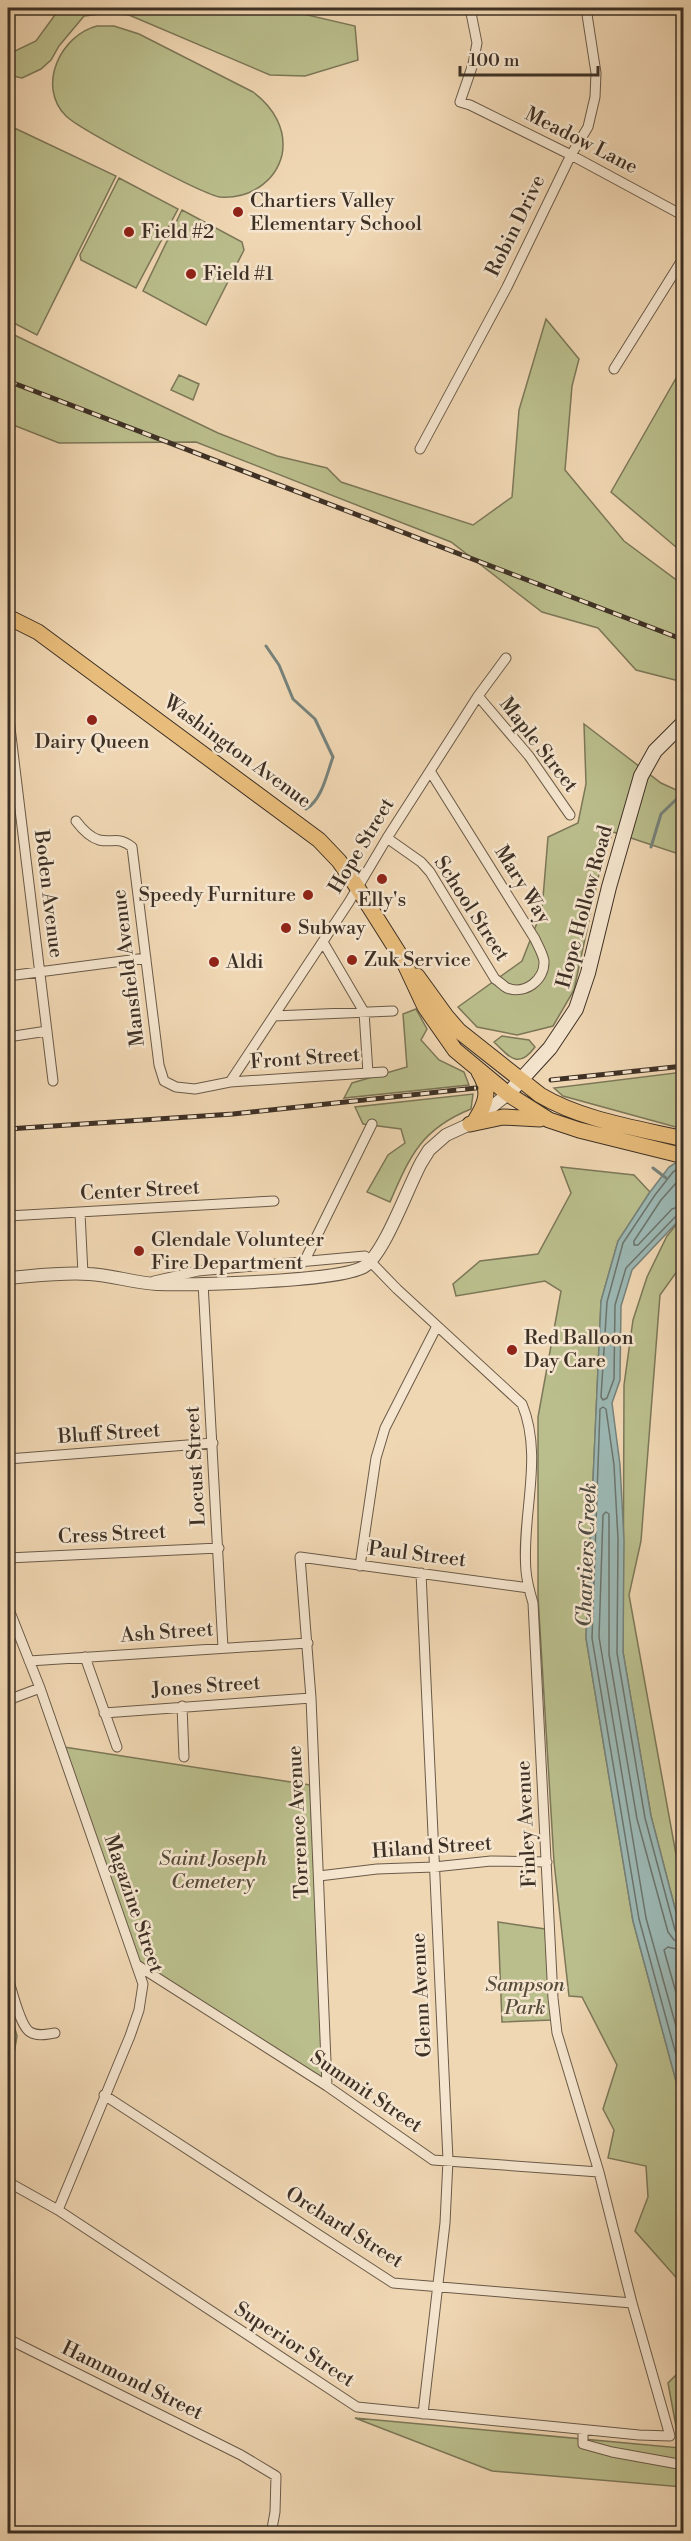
<svg xmlns="http://www.w3.org/2000/svg" width="691" height="2541" font-family="'Libre Bodoni',serif">
<style>
.green{fill:#babe8c;stroke:#7c7758;stroke-width:1.5}
.water{fill:#9cb8b4;stroke:#76827b;stroke-width:1.5}
.lines{fill:none;stroke-linecap:round;stroke-linejoin:round}
.shore{stroke:#6c746c;stroke-width:1.5}
.stream{stroke:#76827b;stroke-width:3}
.minor-casing{stroke:#6a5a48;stroke-width:11}
.tertiary-casing{stroke:#6a5a48;stroke-width:14}
.secondary-casing{stroke:#3d3025;stroke-width:16}
.primary-casing{stroke:#3d3025;stroke-width:17}
.minor{stroke:#f5e5ce;stroke-width:9}
.tertiary{stroke:#f5e5ce;stroke-width:12}
.secondary{stroke:#f5e5ce;stroke-width:14}
.primary{stroke:#e8bc7a;stroke-width:15}
.rail-casing{stroke:#3d3025;stroke-width:5}
.rail{stroke:#f5e5ce;stroke-width:3;stroke-dasharray:9;stroke-linecap:butt}
.poi-dot{fill:#8f2418;stroke:#f5e5ce;stroke-width:2}
.labels{text-anchor:middle;dominant-baseline:central;stroke-width:5;stroke-linejoin:round;paint-order:stroke}
.street-label{font-size:20px;fill:#3d3025;stroke:#f5e5ce}
.poi-label{font-size:20px;fill:#3d3025;stroke:#f5e5ce;text-anchor:start}
.park-label{font-size:20px;font-style:italic;fill:#564c3a;stroke:#f5e5ce}
.water-label{font-size:21px;font-style:italic;fill:#504b42;stroke:#f5e5ce}
</style>
<rect width="100%" height="100%" fill="#f0d7b3"/>
<filter id="stains"><feTurbulence type="fractalNoise" baseFrequency=".00333" numOctaves="4"/><feColorMatrix values="0 0 0 0 .2 0 0 0 0 .09 0 0 0 0 .02 0 0 0 .5 -.17"/></filter>
<radialGradient id="worn" r=".72"><stop offset=".6" stop-color="#630" stop-opacity="0"/><stop offset="1" stop-color="#630" stop-opacity=".3"/></radialGradient>
<path class="green" d="M60,8H303V14L355,26L358,60L305,76L270,75L129,15L109,13L84,16L59,46L51,60L41,69L22,78L8,75V52L11,53L36,41Z
M97,26H114L139,34L253,92C273,107 287,129 282,155C275,183 248,199 220,197C204,195 79,129 66,116C36,86 61,35 97,26Z
M8,125L116,176L37,335L8,320Z
M119,178L178,209L136,288L81,260L80,255Z
M182,210L242,242L244,250L206,325L143,291Z
M546,319L579,359L572,386L565,470L624,541L683,585V682L636,670L598,628L542,612L451,542L196,442L59,443L8,423V332L218,433L277,456L327,468L341,482L473,525L512,497L519,410Z
M683,366V553L611,492Z
M179,375L199,384L193,400L171,390Z
M584,724L661,783L683,793V858L682,855L613,832L602,860L574,990L553,1026L517,1035L477,1027L458,1007L522,961L542,910L548,837L578,823L586,784Z
M416,1009L427,1029L421,1040L439,1060L464,1072L469,1085L344,1098L352,1083L407,1067L403,1014Z
M502,1036L529,1040L535,1047C519,1069 510,1058 494,1042Z
M683,1072V1129L563,1096L554,1088Z
M473,1094L471,1109C421,1129 410,1156 390,1202L367,1192L388,1155L405,1143L401,1129L363,1124L355,1107Z
M561,1167L634,1175L650,1192L618,1241L601,1301L586,1638L633,1921L683,2107V2324L681,2283L635,2231L648,2197L646,2166L608,2158L614,2130L603,2109L617,2065L582,1997L569,1996L554,1862L538,1596V1417L561,1291L545,1281L456,1296L453,1284L480,1261L538,1254L571,1193Z
M683,1216V1263L660,1295L641,1541L629,1595L683,1893V1939L651,1816L623,1652L624,1385L633,1320L647,1277L667,1236Z
M64,1747L310,1785L323,2079L140,1963Z
M498,1922L545,1929L551,2020L502,2022Z
M8,2003L17,2036L8,2089Z
M683,2368V2487L492,2471L355,2418L680,2448L668,2383Z"/>
<path class="water" d="M683,1158V1216L632,1270L621,1306L620,1380L612,1403L620,1465L624,1540L623,1652L651,1816L683,1939V2107L633,1921L586,1638L601,1301L618,1241L650,1192L669,1167Z"/>
<g class="lines">
<path class="shore" d="M684,1165L673,1172L655,1195L623,1243L607,1302L601,1397L603,1400L607,1398L614,1379L615,1305L626,1268L677,1215L684,1213
M684,1174L661,1200L634,1241V1245H638L672,1209L684,1205
M684,1935L678,1934L675,1930L645,1818L617,1653L618,1539L614,1465L606,1409L603,1407L600,1409L592,1638L639,1919L684,2084
M684,1942L674,1940L668,1932L637,1819L609,1654V1514L606,1512L603,1515L599,1637L646,1918L684,2055
M684,1951L668,1947L664,1950L684,2021"/>
<path class="stream" d="M266,646L279,665L293,699L315,719L333,757C327,773 322,800 306,809
M651,847L661,814L684,792
M653,1168L666,1178"/>
<g class="minor-casing">
<path id="minor" d="M470,8L477,43L473,64L460,102L470,105L571,155L684,216
M614,369L684,257
M420,449L507,287L571,155L588,127L595,97L596,73L586,8
M478,696L529,756L570,815
M8,711L53,1081
M76,821C82,829 89,837 99,840C114,843 118,836 132,847L159,1065L164,1081L176,1087L195,1089L230,1082L383,1072
M387,838L421,862L430,872L495,979C499,981 503,986 507,988C525,995 545,980 544,961C543,954 538,946 535,939L430,771
M323,942L364,1012L368,1073
M8,976L146,958
M274,1016L393,1011
M8,1037L47,1031
M230,1082L349,902L387,838L478,696L506,658
M80,1213L83,1274
M8,1216L274,1201
M304,1262L372,1124
M203,1283L223,1648
M8,1459L213,1443
M684,1523V1525
M8,1558L219,1548
M360,1566L376,1458L385,1428L437,1326
M421,1573L448,2160L445,2223L423,2414
M8,1607L40,1688L143,1984L139,2010L130,2036L58,2210
M85,1657L117,1747
M29,1661L308,1643
M8,1700L40,1688
M182,1706L184,1757
M104,1713L311,1698
M319,1876L377,1869L434,1867L491,1861L547,1862
M137,1965L327,2086L433,2160L599,2172
M8,1978C12,1990 20,2026 30,2032C38,2037 47,2034 55,2033
M327,2086L311,1698L300,1557L529,1588
M104,2095L393,2283L632,2303
M8,2182L58,2210L357,2407L639,2435L670,2436L632,2303L599,2172L557,2033L553,1998L533,1603C530,1593 527,1582 526,1571C521,1516 544,1457 522,1404L397,1289L365,1256L198,1271L154,1281
M8,2339L241,2455L276,2476L275,2512L271,2534
M583,2430V2444L612,2452L684,2465"/>
</g>
<g class="tertiary-casing">
<path id="tertiary" d="M8,1278C34,1276 63,1272 89,1274C112,1275 134,1283 157,1284C190,1285 343,1282 365,1266C385,1252 408,1187 421,1163L429,1150L446,1135L470,1124L508,1094"/>
</g>
<g class="secondary-casing">
<path id="secondary" d="M508,1094L550,1048L576,1009L588,973L609,887L641,776L655,751L684,722"/>
</g>
<g class="primary-casing">
<path id="primary" d="M8,617L38,632L319,840L339,861L357,887L403,960L425,1007L455,1050L508,1094L549,1120L579,1130L684,1156
M417,976L446,1016L459,1031L540,1095C582,1120 636,1128 684,1139
M476,1119C487,1102 490,1090 479,1072
M470,1124L503,1117L540,1119"/>
</g>
<use href="#minor" class="minor"/>
<use href="#tertiary" class="tertiary"/>
<use href="#secondary" class="secondary"/>
<use href="#primary" class="primary"/>
<g class="rail-casing">
<path id="rail" d="M8,381L684,640
M551,1080L684,1066
M8,1129L233,1114L476,1088"/>
</g>
<use href="#rail" class="rail"/>
</g>
<g class="poi-dot">
<circle cx="238" cy="212" r="6"/>
<circle cx="129" cy="232" r="6"/>
<circle cx="191" cy="274" r="6"/>
<circle cx="92" cy="720" r="6"/>
<circle cx="382" cy="879" r="6"/>
<circle cx="308" cy="895" r="6"/>
<circle cx="286" cy="928" r="6"/>
<circle cx="352" cy="960" r="6"/>
<circle cx="214" cy="962" r="6"/>
<circle cx="139" cy="1251" r="6"/>
<circle cx="512" cy="1350" r="6"/>
</g>
<g class="labels">
<g class="street-label">
<text transform="translate(581 141) rotate(27)">Meadow Lane</text>
<text transform="translate(516 226) rotate(-64)">Robin Drive</text>
<text transform="translate(538 745) rotate(52)">Maple Street</text>
<text transform="translate(237 752) rotate(36)">Washington Avenue</text>
<text transform="translate(362 846) rotate(-59)">Hope Street</text>
<text transform="translate(522 885) rotate(58)">Mary Way</text>
<text transform="translate(48 894) rotate(83)">Boden Avenue</text>
<text transform="translate(585 907) rotate(-75)">Hope Hollow Road</text>
<text transform="translate(471 909) rotate(57)">School Street</text>
<text transform="translate(129 968) rotate(-97)">Mansfield Avenue</text>
<text transform="translate(305 1059) rotate(-4)">Front Street</text>
<text transform="translate(140 1191) rotate(-3)">Center Street</text>
<text transform="translate(109 1434) rotate(-4)">Bluff Street</text>
<text transform="translate(196 1466) rotate(-93)">Locust Street</text>
<text transform="translate(112 1535) rotate(-3)">Cress Street</text>
<text transform="translate(417 1555) rotate(7)">Paul Street</text>
<text transform="translate(167 1633) rotate(-4)">Ash Street</text>
<text transform="translate(206 1687) rotate(-4)">Jones Street</text>
<text transform="translate(299 1822) rotate(-93)">Torrence Avenue</text>
<text transform="translate(527 1824) rotate(-93)">Finley Avenue</text>
<text transform="translate(432 1848) rotate(-4)">Hiland Street</text>
<text transform="translate(133 1904) rotate(71)">Magazine Street</text>
<text transform="translate(422 1995) rotate(-93)">Glenn Avenue</text>
<text transform="translate(366 2092) rotate(34)">Summit Street</text>
<text transform="translate(344 2228) rotate(32)">Orchard Street</text>
<text transform="translate(294 2345) rotate(33)">Superior Street</text>
<text transform="translate(132 2381) rotate(26)">Hammond Street</text>
</g>
<g class="poi-label">
<text x="250" y="201">Chartiers Valley<tspan x="250" dy="23">Elementary School</tspan></text>
<text x="141" y="232">Field #2</text>
<text x="203" y="274">Field #1</text>
<text x="92" y="742" text-anchor="middle">Dairy Queen</text>
<text x="296" y="895" text-anchor="end">Speedy Furniture</text>
<text x="382" y="900" text-anchor="middle">Elly's</text>
<text x="298" y="928">Subway</text>
<text x="364" y="960">Zuk Service</text>
<text x="226" y="962">Aldi</text>
<text x="151" y="1240">Glendale Volunteer<tspan x="151" dy="23">Fire Department</tspan></text>
<text x="524" y="1338">Red Balloon<tspan x="524" dy="23">Day Care</tspan></text>
</g>
<g class="park-label">
<text x="213" y="1859">Saint Joseph<tspan x="213" dy="23">Cemetery</tspan></text>
<text x="525" y="1985">Sampson<tspan x="525" dy="23">Park</tspan></text>
</g>
<g class="water-label">
<text transform="translate(587 1555) rotate(-88)">Chartiers Creek</text>
</g>
</g>
<rect width="691" height="2541" fill="none" stroke="#f0d7b3" stroke-width="30"/>
<rect x="9" y="9" width="673" height="2523" fill="none" stroke="#3d3025" stroke-width="3"/>
<rect x="15" y="15" width="661" height="2511" fill="none" stroke="#3d3025" stroke-width="1.5"/>
<path d="M460 66v9h138v-9" fill="none" stroke="#3d3025" stroke-width="3"/>
<text x="469" y="66" font-size="18" fill="#3d3025" stroke="#f5e5ce" stroke-width="4.5" paint-order="stroke">100 m</text>
<rect width="100%" height="100%" filter="url(#stains)"/>
<rect width="100%" height="100%" fill="url(#worn)"/>
</svg>
